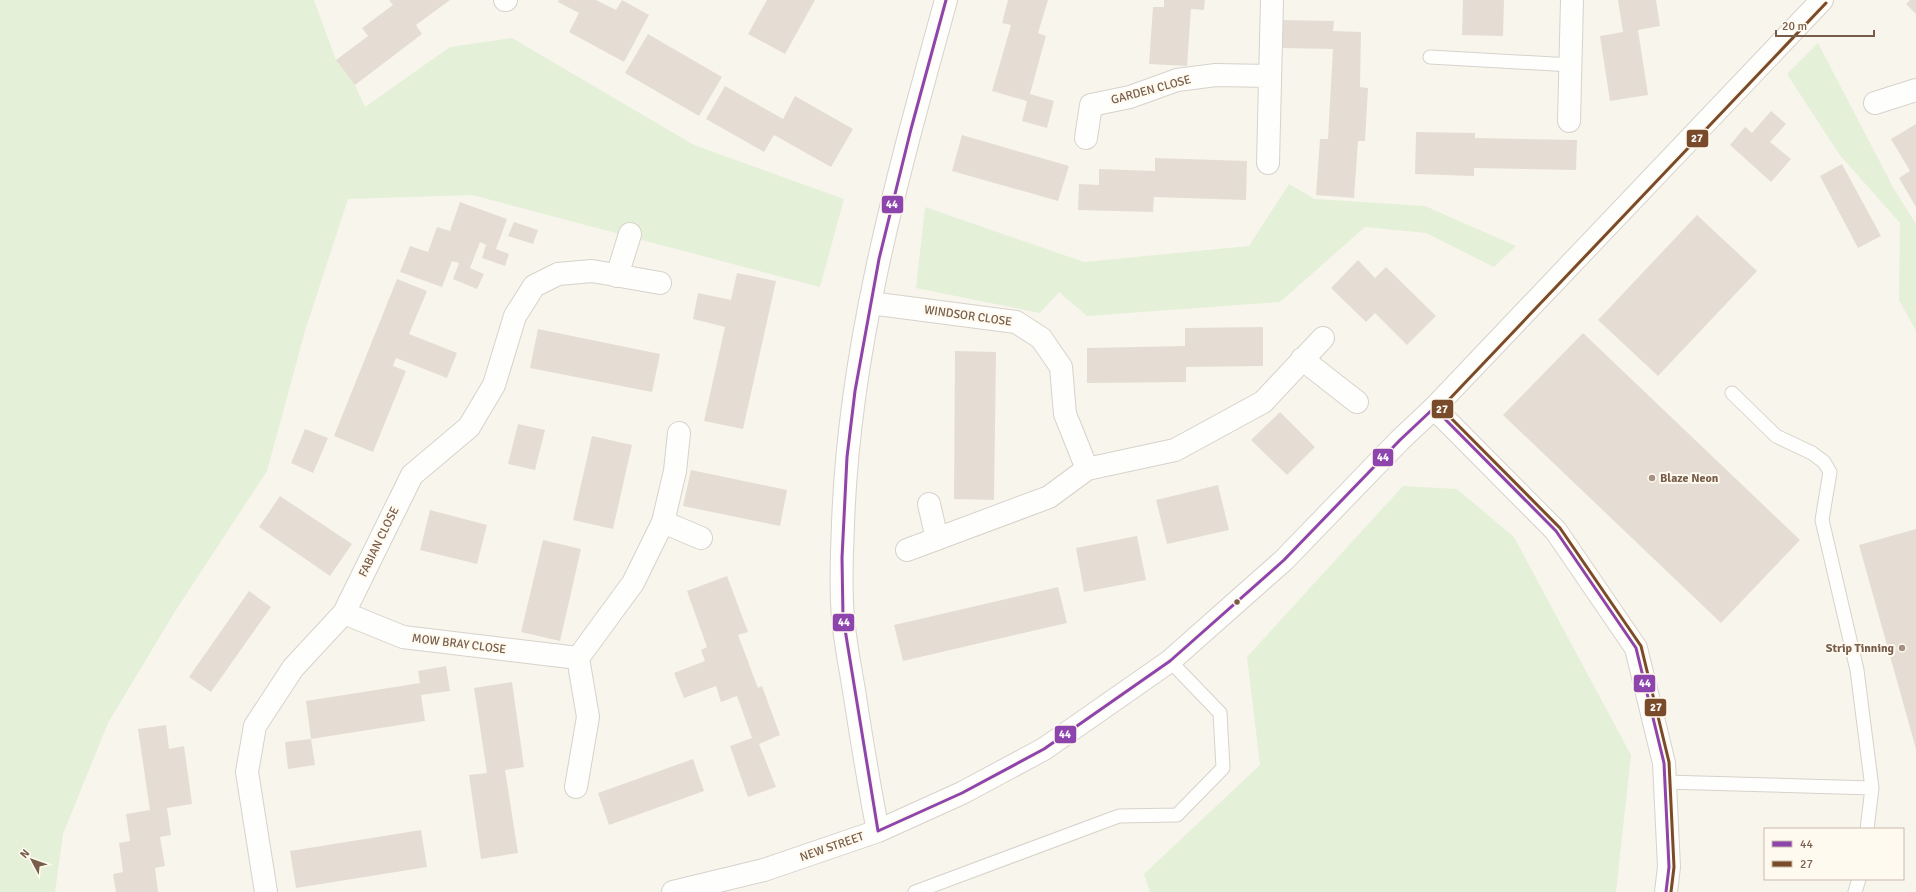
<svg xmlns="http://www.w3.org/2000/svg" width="1916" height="892" font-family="Signika,sans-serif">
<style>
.green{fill:#e4f0d8}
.building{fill:#e5ddd4}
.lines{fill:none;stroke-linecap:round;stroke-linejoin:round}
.service-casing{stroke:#d7d2cb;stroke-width:15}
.minor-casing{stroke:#d7d2cb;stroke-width:24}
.tertiary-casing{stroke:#d7d2cb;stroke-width:24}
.service{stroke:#fefefc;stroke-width:13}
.minor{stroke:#fefefc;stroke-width:22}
.tertiary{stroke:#fefefc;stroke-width:22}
.bus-1-casing{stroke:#fffaef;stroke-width:6}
.bus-2-casing{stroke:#fffaef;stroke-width:6}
.bus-1{stroke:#8e44ad;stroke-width:3}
.bus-2{stroke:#7a4b2a;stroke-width:3}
.poi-dot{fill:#a59284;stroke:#fffaef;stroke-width:1.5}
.bus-dot{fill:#785d4b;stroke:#fffaef;stroke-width:1.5}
.labels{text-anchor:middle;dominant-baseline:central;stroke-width:4;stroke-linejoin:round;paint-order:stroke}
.street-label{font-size:12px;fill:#785d4b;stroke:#fffaef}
.poi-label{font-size:12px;font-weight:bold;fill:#785d4b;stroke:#fffaef;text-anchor:start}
.line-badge{stroke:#fffaef;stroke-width:1.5}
.badge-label{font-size:11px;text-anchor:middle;font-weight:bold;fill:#fff}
</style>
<rect width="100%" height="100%" fill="#f8f5ed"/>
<path class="green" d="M0,0H314L336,60L355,85L365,107L450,47L512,38L694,145L844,199L820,287L472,195L348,199L305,331L267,471L174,613L108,723L63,834L55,892H0Z
M1818,43L1894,189L1916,224V331L1899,300L1900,223L1839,154L1787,74Z
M1289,184L1315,199L1425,206L1516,246L1494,267L1426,233L1365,227L1280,302L1087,316L1059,292L1040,313L916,288L925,207L1084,262L1249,246Z
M1403,486L1457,489L1514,537L1631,755L1616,892H1150L1144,874L1260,765L1247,657Z"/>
<path class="building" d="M389,0H450L416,25L422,34L355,85L336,60L368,36L362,28L393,5Z
M559,0H596L616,10L622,0L649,15L624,62L569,32L579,13L558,2Z
M767,0H815L785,54L748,34Z
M1008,0H1048L1038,33L1046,36L1030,94L1054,101L1047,128L1022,121L1027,101L992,91L1011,25L1002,23Z
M1164,0H1205L1204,10L1191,9L1187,66L1149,64L1153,7H1164Z
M1463,0H1504L1503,36L1462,35Z
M1618,0H1656L1660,26L1638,30L1648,95L1610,101L1600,36L1623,32Z
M1910,0H1916V14L1906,4Z
M1281,20L1334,21L1333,31L1361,32L1360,87L1368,88L1365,141H1358L1354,198L1316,195L1320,139H1328L1333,49L1280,48Z
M648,34L722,77L699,116L625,73Z
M725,86L783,119L795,96L853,129L831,167L774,135L764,152L706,119Z
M1771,111L1786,124L1770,142L1791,159L1771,182L1730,145L1745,127L1752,133Z
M1916,124V207L1899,178L1910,171L1891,139Z
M1416,132L1475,133V138L1577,140L1576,170L1474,168V176L1415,174Z
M962,135L1069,166L1058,201L952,171Z
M1155,158L1247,161L1246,200L1154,197L1153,212L1078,210L1079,184L1099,185V169L1155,171Z
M1842,164L1881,236L1858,248L1820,176Z
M460,202L507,219L496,249L509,254L505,266L482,258L486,245L491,247L480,242L470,268L484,274L477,289L453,279L459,263L452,261L442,287L400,272L410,246L428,252L437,227L450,231Z
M1697,215L1757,271L1658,376L1598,320Z
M514,222L538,230L533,244L508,236Z
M1358,260L1375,278L1386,267L1436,316L1407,345L1375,313L1366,322L1331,288Z
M737,273L776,281L743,429L704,421L725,327L693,319L698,293L731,300Z
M397,279L427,291L409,334L457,353L447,378L396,358L393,366L406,371L373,452L334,436Z
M1263,327V366L1186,367V382L1087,383V348L1185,346V328Z
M538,329L660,354L652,392L530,368Z
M1583,333L1800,540L1721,623L1503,415Z
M955,351L996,352L994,500L954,499Z
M1280,412L1315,447L1287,475L1251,440Z
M518,424L545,430L535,470L508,464Z
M305,429L328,438L313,473L291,463Z
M592,436L632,445L613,529L573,520Z
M691,470L787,490L780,526L683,506Z
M1218,485L1229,530L1167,544L1156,500Z
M280,496L352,544L330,576L259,527Z
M430,510L487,525L477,564L420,550Z
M1916,529V749L1859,545Z
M1137,536L1146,580L1084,592L1076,548Z
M543,540L581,549L560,641L521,632Z
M727,576L748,632L738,635L758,688L762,686L780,735L759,744L776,787L748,797L730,746L752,738L737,696L721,702L716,686L684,698L674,673L705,661L701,650L707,647L687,591Z
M1058,587L1067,623L903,661L894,625Z
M249,591L271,607L211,692L189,677Z
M446,666L450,691L421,695L425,721L311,739L306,701L420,683L418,671Z
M512,682L524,767L505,770L518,853L481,859L469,775L487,773L474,688Z
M166,725L169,749L184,746L192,804L167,808L171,835L160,837L165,866L155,868L158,892H116L113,874L123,872L119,843L130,841L126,814L150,810L138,729Z
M311,739L315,765L288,769L285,742Z
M693,759L704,791L609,825L598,793Z
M421,830L427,867L296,888L290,851Z"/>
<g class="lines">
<g class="service-casing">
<path id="service" d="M1430,57L1571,65
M1665,782L1872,788L1857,670L1822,520L1830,472L1824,462L1812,453L1776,436L1732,393
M1867,829L1872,788
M915,892L1119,816L1177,815L1223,768L1220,713L1170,661
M1855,892L1859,879"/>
</g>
<g class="minor-casing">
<path id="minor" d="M505,0H506
M1875,103L1916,90
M1569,121L1572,0
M1086,138L1091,105L1130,97L1177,80L1216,75L1269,76
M1268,163L1272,0
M617,276L630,234
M870,303L1016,322L1041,338L1061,367L1065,414L1087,469
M1302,359L1357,402
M1434,408L1556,531L1636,648L1664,763L1669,867L1666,892
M929,504L937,539
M663,522L701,538
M907,550L1049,497L1087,469L1175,450L1263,402L1323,338
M344,613L403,637L578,658
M576,787L588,717L578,658L633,583L663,522L675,471L679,433
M266,892L247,772L255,726L293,668L344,613L412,475L469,427L494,385L515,316L534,286L558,274L592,271L660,283"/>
</g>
<g class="tertiary-casing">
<path id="tertiary" d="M878,831C869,786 862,742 855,697C851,670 845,644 843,617C840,586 842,554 843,524C849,345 899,171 946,0
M673,892L764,870L878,831L962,793L1044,749L1170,661L1284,560L1400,440L1434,408L1822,0"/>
</g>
<use href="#service" class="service"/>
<use href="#minor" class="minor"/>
<use href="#tertiary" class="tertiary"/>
<g class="bus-1-casing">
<path id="bus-1" d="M946,0L911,129L879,259L855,391L847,457L842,558L843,617L878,831L962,793L1044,749L1170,661L1284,560L1400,440L1434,408L1556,531L1636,648L1664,763L1669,867L1666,892"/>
</g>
<g class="bus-2-casing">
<path id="bus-2" d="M1671,892L1674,867L1669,762L1641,646L1560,528L1441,408L1826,3"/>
</g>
<use href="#bus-1" class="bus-1"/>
<use href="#bus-2" class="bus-2"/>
</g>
<g class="poi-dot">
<circle cx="1652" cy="478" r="4"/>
<circle cx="1902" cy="648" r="4"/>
</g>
<circle class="bus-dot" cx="1237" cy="602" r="3.5"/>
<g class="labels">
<g class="street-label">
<text transform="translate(1151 90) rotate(-15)">GARDEN CLOSE</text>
<text transform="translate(968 316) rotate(8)">WINDSOR CLOSE</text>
<text transform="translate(379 542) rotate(-64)">FABIAN CLOSE</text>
<text transform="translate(459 644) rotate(7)">MOW BRAY CLOSE</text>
<text transform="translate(832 847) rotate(-19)">NEW STREET</text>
</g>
<g class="poi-label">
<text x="1660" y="478">Blaze Neon</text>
<text x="1894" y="648" text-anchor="end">Strip Tinning</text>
</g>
</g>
<g class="line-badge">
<rect x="1686" y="129" width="23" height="19" rx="4" fill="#7a4b2a"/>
<rect x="881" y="195" width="23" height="19" rx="4" fill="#8e44ad"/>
<rect x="1431" y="399" width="23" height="20" rx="4" fill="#7a4b2a"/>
<rect x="1372" y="448" width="22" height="19" rx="4" fill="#8e44ad"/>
<rect x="832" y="613" width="23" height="19" rx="4" fill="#8e44ad"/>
<rect x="1633" y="674" width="23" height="19" rx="4" fill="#8e44ad"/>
<rect x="1644" y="698" width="23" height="19" rx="4" fill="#7a4b2a"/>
<rect x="1054" y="725" width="23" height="19" rx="4" fill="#8e44ad"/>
</g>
<g class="badge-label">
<text x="1697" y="142">27</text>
<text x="892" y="208">44</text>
<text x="1442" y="413">27</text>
<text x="1383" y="461">44</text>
<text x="844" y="626">44</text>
<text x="1645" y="687">44</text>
<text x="1656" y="711">27</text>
<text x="1065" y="738">44</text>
</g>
<rect x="1764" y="828" width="140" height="52" fill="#fffaef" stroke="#c9bbad"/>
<rect x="1772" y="841" width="20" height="6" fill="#8e44ad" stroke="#c9bbad"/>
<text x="1800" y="848" font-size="12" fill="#785d4b">44</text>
<rect x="1772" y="861" width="20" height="6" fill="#7a4b2a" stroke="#c9bbad"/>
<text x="1800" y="868" font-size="12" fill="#785d4b">27</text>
<g transform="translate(32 860) rotate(311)" stroke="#fffaef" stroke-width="3" paint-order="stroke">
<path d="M0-3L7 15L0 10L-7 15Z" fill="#785d4b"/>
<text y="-6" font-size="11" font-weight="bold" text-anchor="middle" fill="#785d4b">N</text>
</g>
<path d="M1776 30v6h98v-6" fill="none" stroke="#785d4b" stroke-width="2"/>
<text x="1782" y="30" font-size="12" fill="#785d4b" stroke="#fffaef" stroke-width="3" paint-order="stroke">20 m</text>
</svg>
